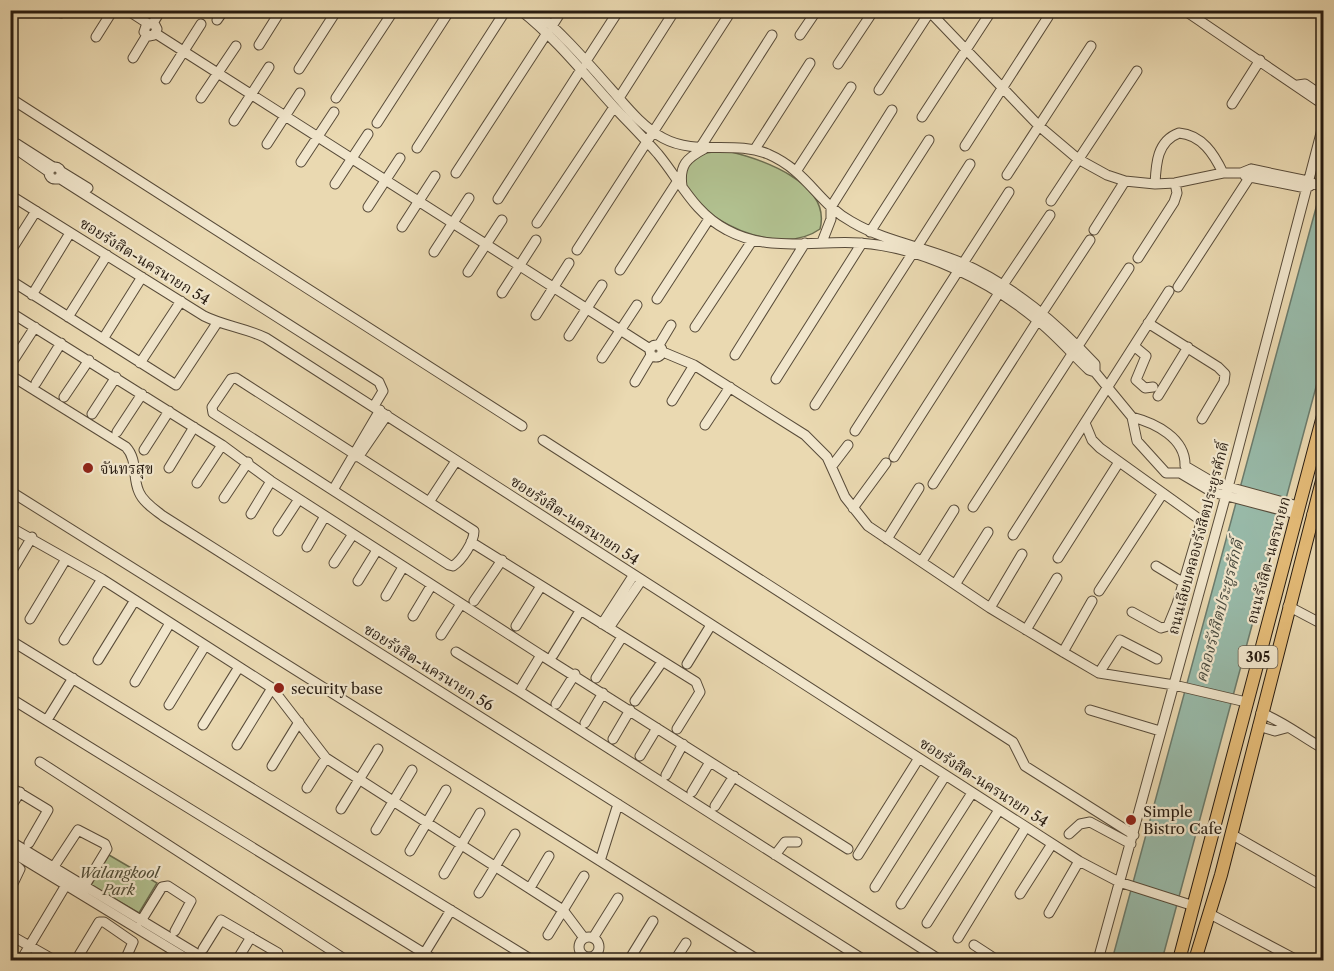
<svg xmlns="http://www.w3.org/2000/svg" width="1334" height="971" font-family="'Libre Caslon Text','Noto Serif Thai',serif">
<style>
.green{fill:#b1c08f;stroke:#6c6e50;stroke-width:1.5}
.water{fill:#98baa9;stroke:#6b7b6c;stroke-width:1.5}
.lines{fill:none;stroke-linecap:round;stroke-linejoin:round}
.minor-casing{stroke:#584b39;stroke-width:11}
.major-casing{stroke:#281c11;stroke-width:14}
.minor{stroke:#f1e6cc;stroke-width:9}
.major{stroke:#e5bc78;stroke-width:12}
.poi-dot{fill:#8f2418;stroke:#f1e6cc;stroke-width:2}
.labels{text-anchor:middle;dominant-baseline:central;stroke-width:4.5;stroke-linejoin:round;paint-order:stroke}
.shield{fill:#f1e6cc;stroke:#645949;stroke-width:1.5}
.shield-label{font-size:14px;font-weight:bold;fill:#281c11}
.street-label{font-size:15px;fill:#281c11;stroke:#f1e6cc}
.poi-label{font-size:15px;fill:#281c11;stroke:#f1e6cc;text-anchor:start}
.park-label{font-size:15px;font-style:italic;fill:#514d37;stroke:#f1e6cc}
.water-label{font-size:16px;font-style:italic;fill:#4a4b3f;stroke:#f1e6cc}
</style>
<rect width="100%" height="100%" fill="#ead9b1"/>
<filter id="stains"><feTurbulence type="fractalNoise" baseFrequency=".00333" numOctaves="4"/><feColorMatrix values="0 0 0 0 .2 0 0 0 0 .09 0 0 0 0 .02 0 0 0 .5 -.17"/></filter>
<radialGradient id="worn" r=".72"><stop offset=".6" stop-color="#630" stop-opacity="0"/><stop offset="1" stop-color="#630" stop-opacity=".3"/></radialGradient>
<path class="green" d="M727,151C762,159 832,183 820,229C766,268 641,187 700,155C708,151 719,152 727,151Z
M109,855L157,883L139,913L91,885Z"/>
<path class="water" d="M1323,182V361L1162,960H1112Z"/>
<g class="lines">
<g class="minor-casing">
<path id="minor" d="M127,10L147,23L155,25L157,29L154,35L149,36L144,32L147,23
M520,10C557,39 584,74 615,108C629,123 644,138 658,154C681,182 694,213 727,230C769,253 815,240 860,243C922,247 990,281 1037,320C1056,335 1072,354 1089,370L1095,372
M534,10C562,33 586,61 610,88C626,106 641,126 663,138C696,156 734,140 768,154C809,172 817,203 852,222C886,242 926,247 962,263C1014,286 1057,324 1095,364V372L1132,417L1137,441L1166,473H1180L1212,492L1296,514
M928,10L1039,126L1078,159L1107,175L1125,181L1155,184L1175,183L1223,173H1241L1251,169L1308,181L1324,188
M1184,10L1324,105
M760,11V10
M61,13L63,10
M217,20L224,10
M153,23L161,10
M552,26L562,10
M155,33L650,349
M800,35L817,10
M96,37L113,10
M259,45L281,10
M133,58L147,35
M586,61L619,10
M838,64L874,10
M299,69L337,10
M166,79L201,24
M1298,85L1305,84L1324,97
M879,90L931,10
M10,98L522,426
M201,98L236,46
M336,98L394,10
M619,98L675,10
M1232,104L1260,60
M922,117L992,10
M234,121L269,67
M377,123L450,10
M10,143L17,144L53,167
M267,144L300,93
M10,145L49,172
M965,146L1048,17
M417,148L506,10
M700,148L772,35
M755,149L810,63
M301,162L334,112
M49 173a6 6 0 1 1 12 0a6 6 0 1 1-12 0Z
M797,170L851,87
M62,172L88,188
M456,173L547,33
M1007,175L1091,46
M1245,176L1306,188L1310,186
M59,178L379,382L383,391L374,406
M335,184L368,134
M1155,184C1156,164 1157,141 1179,133C1202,135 1214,154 1223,173
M682,186C679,165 687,158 704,149
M10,195L204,316C224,326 246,328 266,338L1079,861L1119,882L1194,906
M498,199L582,68
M1051,201L1137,71
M368,207L400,158
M537,223L614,107
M402,227L435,176
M1094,230L1125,181
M870,232L929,140
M822,242L831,219V207L892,110
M917,247L970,164
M577,250L728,16
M10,252L36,211
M434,252L469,198
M1138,258L1174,202L1177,193L1175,183
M620,270L677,182
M468,272L502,220
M10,280L176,385L217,323
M1003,285L1050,215
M1178,287L1249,178L1251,169
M502,293L536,240
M32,295L70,233
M657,299L709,219
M10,312L222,445L271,481L541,655L519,691L940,960
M1042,313L1090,240
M536,315L569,263
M68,317L107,255
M1148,323L1218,367L1225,374L1224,382L1202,419
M695,327L752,241
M569,336L602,285
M103,339L142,277
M650 351a6 6 0 1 1 12 0a6 6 0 1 1-12 0Z
M659,345L671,325
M1078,346L1129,268
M1134,346L1146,356L1136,380L1145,388L1153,387
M663,352L694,365L805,435L827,457L845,497L868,526L990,608L1063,652L1099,673L1174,685L1246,702
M735,355L805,243
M602,358L637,305
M140,363L181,301
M11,364L35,327
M10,375L126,447C138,460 132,477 139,492C143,502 154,509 163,516L864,960
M236,378L474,531C474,542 462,560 453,566L449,565L213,413L212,407L231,379Z
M776,379L862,243
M635,382L651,355
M36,383L61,343
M1158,396L1188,347
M64,397L89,360
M672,401L694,365
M815,405L912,254
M92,414L116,377
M1132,417C1155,423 1186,438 1185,466L1214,483L1298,506
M1085,423L1092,440L1100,448L1199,519L1200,526L1177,604L1168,626L1161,628L1132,612
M705,425L730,387
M855,431L1009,192
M117,432L142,394
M543,440L1013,742L1025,766L1134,835
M144,450L169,411
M354,457L359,456L387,415
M894,457L999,293
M832,466L848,445
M169,468L194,427
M197,483L222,445
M933,484L1038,320
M333,490L380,410
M10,491L758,960
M224,498L248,462
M429,502L456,461
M973,507L1072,354
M853,508L886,463
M251,514L271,481
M1312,514L1324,520
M10,527L102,579L272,688L326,758L563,910L584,938
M278,531L299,499
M1013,535L1169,291
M887,539L919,488
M471,542L696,682L700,692L677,729
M307,547L325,516
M1058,558L1119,462
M922,561L954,510
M334,563L353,534
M1156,566L1184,583
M10,574L32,537
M358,581L377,550
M956,583L988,532
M1099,591L1163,493
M386,596L403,567
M474,601L502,560
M1288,606L1324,625
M990,608L1022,554
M413,616L431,586
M30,619L66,559
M602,624L633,576
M516,626L541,586
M609,628L641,581
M1026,630L1057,578
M441,635L461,604
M10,640L532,960
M64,640L102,579
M456,652L519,691
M1063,652L1092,601
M541,655L848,849
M553,655L580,611
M98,660L135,600
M687,664L711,625
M1099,673L1120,640L1157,659
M596,678L622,637
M135,682L170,623
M10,698L435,960
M635,701L662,662
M556,704L575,674
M169,705L205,646
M1090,710L1160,731
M1261,713C1283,721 1302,737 1324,749
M47,720L73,678
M585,723L603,693
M203,725L239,667
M1258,726L1275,731L1286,728
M613,739L630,710
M237,745L272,688
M640,756L657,728
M40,762L346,960
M272,766L299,722
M666,775L683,744
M10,787L48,810L29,843
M307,788L326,758
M692,792L710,762
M715,806L734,776
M10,808L20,792
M341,809L378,749
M376,830L412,770
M1069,834L1080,824L1090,822L1131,844
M1231,834L1324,887
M10,841L207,960
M10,851L189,960
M410,851L446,790
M775,855L785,842H797
M858,855L919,758
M10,860L20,869L10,890
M600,861L618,804
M53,868L78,830L105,844L107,849L81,892
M444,874L480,813
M875,887L945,776
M530,888L549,856
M479,893L515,834
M1020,894L1052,844
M901,904L972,793
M1049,913L1079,861
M1210,914L1297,960
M141,921L162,887L168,886L191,901L175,931
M927,923L999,810
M10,935L54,960
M548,935L584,876
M579 947a10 10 0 1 1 20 0a10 10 0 1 1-20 0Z
M593,938L618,898
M958,938L1026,827
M974,945L997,960
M203,949L221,920L278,953L277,960
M424,954L451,910
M21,960L69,880
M76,960L99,922H104L133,942L125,960
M237,960L251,937
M629,960L653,921
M675,960L686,943
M1098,960L1226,495L1324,122"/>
</g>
<g class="major-casing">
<path id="major" d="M1179,960L1324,412
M1195,960L1221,875L1324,473"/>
</g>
<use href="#minor" class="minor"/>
<use href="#major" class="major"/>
</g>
<g class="poi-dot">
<circle cx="88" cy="468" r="6"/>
<circle cx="279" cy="688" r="6"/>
<circle cx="1131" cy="820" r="6"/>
</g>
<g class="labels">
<rect class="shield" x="1238.5" y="646" width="39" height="22" rx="4.5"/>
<g class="shield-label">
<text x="1258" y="657">305</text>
</g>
<g class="street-label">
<text transform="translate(145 261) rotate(32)">ซอยรังสิต-นครนายก 54</text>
<text transform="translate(575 520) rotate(33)">ซอยรังสิต-นครนายก 54</text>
<text transform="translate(1198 538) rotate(-75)">ถนนเลียบคลองรังสิตประยูรศักดิ์</text>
<text transform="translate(1268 560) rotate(-75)">ถนนรังสิต-นครนายก</text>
<text transform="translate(429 667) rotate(32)">ซอยรังสิต-นครนายก 56</text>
<text transform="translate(984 782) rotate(33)">ซอยรังสิต-นครนายก 54</text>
</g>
<g class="poi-label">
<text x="100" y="468">จันทรสุข</text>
<text x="291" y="688">security base</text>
<text x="1143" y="811">Simple<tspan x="1143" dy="17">Bistro Cafe</tspan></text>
</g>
<g class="park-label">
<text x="119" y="872">Walangkool<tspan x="119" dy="17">Park</tspan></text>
</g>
<g class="water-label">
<text transform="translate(1219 611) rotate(-75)">คลองรังสิตประยูรศักดิ์</text>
</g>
</g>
<rect width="1334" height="971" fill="none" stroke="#ead9b1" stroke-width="36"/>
<rect x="12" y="12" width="1310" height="947" fill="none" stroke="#281c11" stroke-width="3"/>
<rect x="18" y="18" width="1298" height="935" fill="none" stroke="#281c11" stroke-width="1.5"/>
<rect width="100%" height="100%" filter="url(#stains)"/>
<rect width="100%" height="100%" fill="url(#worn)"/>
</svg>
